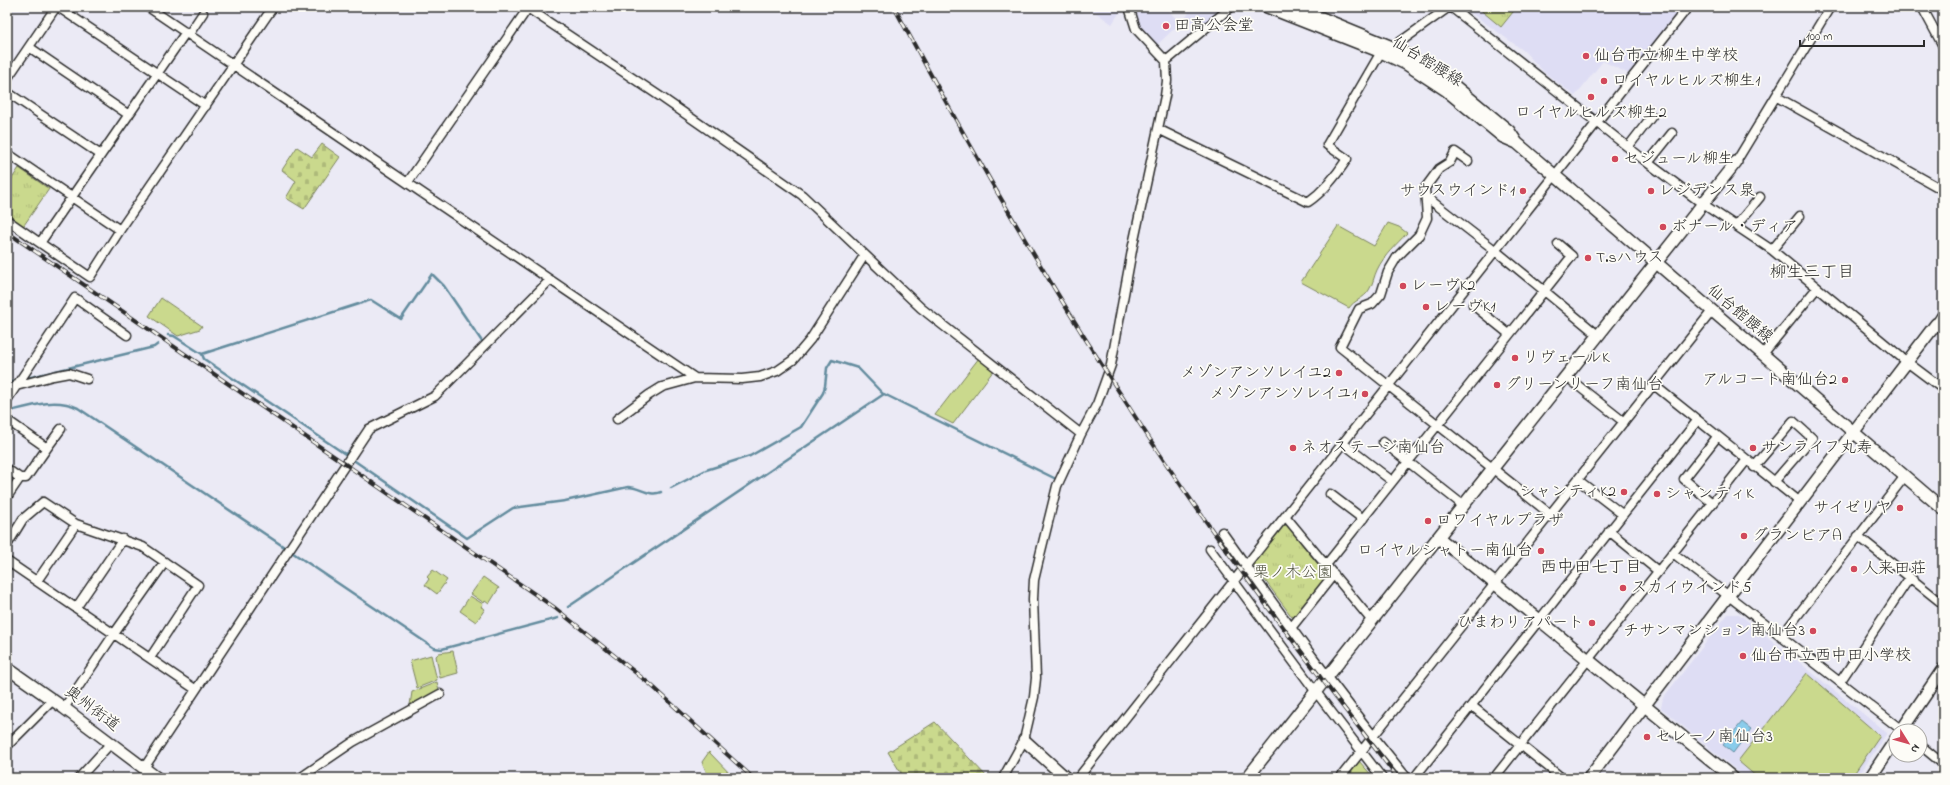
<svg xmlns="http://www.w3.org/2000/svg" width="1950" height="785" font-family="'Indie Flower','Klee One',sans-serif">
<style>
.built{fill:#deddf4}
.green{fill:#cad98d;stroke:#7a825c}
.cemetery{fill:url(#cemetery-stones);stroke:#7a825c}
.park{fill:url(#park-tufts);stroke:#7a825c}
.water{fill:#8acceb;stroke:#648c9e}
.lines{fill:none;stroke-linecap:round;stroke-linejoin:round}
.stream{stroke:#648c9e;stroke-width:2.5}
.street-casing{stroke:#2b2b2b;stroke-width:11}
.secondary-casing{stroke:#2b2b2b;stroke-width:14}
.street{stroke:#fdfcf7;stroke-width:8}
.secondary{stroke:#fdfcf7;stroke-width:11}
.rail-casing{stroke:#2b2b2b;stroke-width:4}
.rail{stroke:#fdfcf7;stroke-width:2.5;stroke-dasharray:8;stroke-linecap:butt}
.poi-dot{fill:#d1495b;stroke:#fdfcf7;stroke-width:1.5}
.labels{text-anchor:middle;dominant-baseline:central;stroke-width:3.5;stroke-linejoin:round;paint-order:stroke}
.poi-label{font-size:16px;fill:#2b2b2b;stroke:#fdfcf7;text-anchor:start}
.street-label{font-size:16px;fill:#2b2b2b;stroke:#fdfcf7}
.park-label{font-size:16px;fill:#535644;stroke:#fdfcf7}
.neighbourhood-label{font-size:17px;fill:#2b2b2b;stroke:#fdfcf7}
</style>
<defs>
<pattern id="cemetery-stones" width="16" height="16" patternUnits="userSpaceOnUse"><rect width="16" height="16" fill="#cad98d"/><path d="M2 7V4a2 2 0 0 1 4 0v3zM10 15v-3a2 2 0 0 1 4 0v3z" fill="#aeba7a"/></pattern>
<pattern id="park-tufts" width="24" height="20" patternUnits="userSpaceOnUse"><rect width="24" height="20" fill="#cad98d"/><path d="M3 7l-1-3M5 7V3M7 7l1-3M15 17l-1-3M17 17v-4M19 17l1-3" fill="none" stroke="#aeba7a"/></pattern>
</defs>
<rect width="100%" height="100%" fill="#ebeaf5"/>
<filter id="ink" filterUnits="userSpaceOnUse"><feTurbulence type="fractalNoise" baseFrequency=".025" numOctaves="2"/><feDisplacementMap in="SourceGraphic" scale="8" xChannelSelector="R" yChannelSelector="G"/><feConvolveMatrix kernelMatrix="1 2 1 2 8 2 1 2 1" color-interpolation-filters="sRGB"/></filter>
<g filter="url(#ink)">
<path class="built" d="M1088,7H1123L1112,24Z
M1136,7H1170L1168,10L1180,23L1157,45L1144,33L1134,12Z
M1183,7H1228L1199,31L1186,17L1189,13Z
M1463,7H1682L1629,74L1603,61L1575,96L1544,72L1524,51Z
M1728,614H1739L1887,733L1857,778H1746L1661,708L1663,698Z"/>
<path class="green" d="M1388,223L1399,227L1407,233C1396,245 1384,255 1377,270C1374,276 1373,284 1369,290C1364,299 1354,300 1349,308L1301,282L1338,226L1374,246Z
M161,298L202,326L200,329L178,336L149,316Z
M979,358L994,370L953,424L935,415Z
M433,570L447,580L437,594L425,585L429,579L427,577Z
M483,577L499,588L489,604L485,601L484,603L471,594Z
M470,596L483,604L481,607L485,609L476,622L460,611Z
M453,651L458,673L440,678L436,656L439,653Z
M431,655L437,680L417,688L410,661Z
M1807,673L1880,736L1851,778H1758L1738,761Z
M437,682L439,690L410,705L412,692Z
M709,752L734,778H709L702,762Z"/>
<path class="cemetery" d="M322,144L340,157L304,209L286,198L296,181L282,170L297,147L312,157Z
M935,722L987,777L986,778H904L888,752Z"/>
<path class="park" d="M1477,7H1517L1501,27Z
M19,168L49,189L22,228L7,218V186Z
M1287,525L1328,577L1294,617H1292L1253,564L1283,526Z
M1359,761L1373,777L1372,778H1347Z"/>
<path class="water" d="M1742,722L1751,729L1733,753L1723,745Z"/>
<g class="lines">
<path class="stream" d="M168,335L174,336L202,354L371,300L401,319L432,274L444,286L483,343
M202,354L204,359L345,454L349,451
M23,379L154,347L158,344
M7,383L18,380
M7,412C30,406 55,397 78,408L434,648L442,649L558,618
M352,459L467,538L513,508L565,501L628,487C640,487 649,497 661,492
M671,488L706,470L750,456L801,427L823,393L825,386L827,368L832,360L858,368L883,394
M568,607L884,394L1054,478"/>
<g class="street-casing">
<path id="street" d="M58,7L206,106
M148,7L695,378
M526,7L661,97L802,195L921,308L1081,434
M1451,7L1648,163L1703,204L1772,250L1907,362L1943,389
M1922,7L1943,46
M189,34L203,13
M29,47L129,115
M1393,47L1449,7
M1166,61L1231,7
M7,79L56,7
M7,92L101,155
M1777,97L1943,190
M1158,129L1308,202C1324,191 1336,176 1347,159L1327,145L1381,52
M1628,147L1652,116
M7,153L120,230
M1468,161L1455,152L1450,162L1439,169L1425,188L1427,218L1419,235L1397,257L1388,272L1381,294L1372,304L1359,309L1340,347L1550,514
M1736,162L1830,7
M1648,163L1672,133
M408,182L528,8
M1425,196L1496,251L1599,336
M7,220L40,243L186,32
M1736,226L1760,197
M40,243L90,277L120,230L273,7
M1772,250L1800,216
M1473,305L1509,334
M1936,324L1943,313
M1763,354L1817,288
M1567,377L1624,422
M1654,385L1800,502
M16,386L53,376L69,373L87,379
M7,400L75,298L127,335
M617,419L649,395L662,387L695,378L742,379L760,377L777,371L793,360L810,340L864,256
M7,420L47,448L26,478H20L7,469
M1383,442L1464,506
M1344,444L1392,481
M47,448L61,429
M1754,467L1793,421L1812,438L1774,482
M1578,480L1622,514
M1330,494L1363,519
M7,497L20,478
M1712,503L1684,479L1717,437
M1286,517L1372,621
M1609,531L1658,571
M1222,532C1282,616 1342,699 1407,778
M1858,536L1943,604
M7,545L23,519L43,502L76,524L143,547L198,585L150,658
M1210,549L1316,692L1382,778
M1673,553L1903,731
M7,561L114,634L165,562
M1326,565L1572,256L1558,244
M37,581L76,524
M76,608L123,539
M1291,628L1334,574
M1781,637L1905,476
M1840,682L1910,577
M1472,706L1562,778
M64,708L114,634L195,689
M1920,745L1943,764
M7,746L53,700
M144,768L369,429L435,396L550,280
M79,778L111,743
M300,778L353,742L440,694
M1003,778L1024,740L1034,697L1036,678L1033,599L1034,580L1040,555L1057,486L1081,434L1097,404L1111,365L1133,245L1165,96L1167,81L1166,61L1136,29L1129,7
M1078,778L1688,7
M1340,778L1712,311
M1414,778L1697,421
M1494,778L1746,461"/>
</g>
<g class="secondary-casing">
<path id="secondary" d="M1267,7L1381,52L1406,64L1447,91L1503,137L1517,143L1943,509
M1295,7L1397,49L1445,78L1509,131L1517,143
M1439,538L1733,778
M7,668L64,708L157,778
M1901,731L1943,669
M1024,740L1066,778
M1247,778L1736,162
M1589,778L1936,324
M1870,778L1896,739"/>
</g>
<use href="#street" class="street"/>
<use href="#secondary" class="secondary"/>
<g class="rail-casing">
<path id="rail" d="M894,7C969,147 1049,285 1136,418C1217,543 1307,661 1398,778
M7,232L555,608L651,685L753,778"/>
</g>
<use href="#rail" class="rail"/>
</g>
</g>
<g class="poi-dot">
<circle cx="1166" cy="26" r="4"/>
<circle cx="1586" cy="56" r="4"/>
<circle cx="1604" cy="81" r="4"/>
<circle cx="1591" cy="97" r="4"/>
<circle cx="1615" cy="159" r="4"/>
<circle cx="1523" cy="191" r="4"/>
<circle cx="1651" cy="191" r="4"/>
<circle cx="1663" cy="227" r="4"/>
<circle cx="1588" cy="258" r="4"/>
<circle cx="1403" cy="286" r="4"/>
<circle cx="1426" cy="307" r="4"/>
<circle cx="1515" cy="358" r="4"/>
<circle cx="1339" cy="373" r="4"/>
<circle cx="1845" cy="380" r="4"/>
<circle cx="1497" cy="385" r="4"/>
<circle cx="1365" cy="394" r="4"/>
<circle cx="1293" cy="448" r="4"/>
<circle cx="1753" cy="448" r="4"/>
<circle cx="1624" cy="492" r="4"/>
<circle cx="1657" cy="494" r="4"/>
<circle cx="1900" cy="508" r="4"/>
<circle cx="1428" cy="521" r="4"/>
<circle cx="1744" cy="536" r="4"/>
<circle cx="1541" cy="551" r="4"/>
<circle cx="1854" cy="569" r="4"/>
<circle cx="1623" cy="588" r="4"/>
<circle cx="1592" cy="623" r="4"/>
<circle cx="1813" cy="631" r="4"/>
<circle cx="1743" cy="656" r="4"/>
<circle cx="1647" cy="737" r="4"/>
</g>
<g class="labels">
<g class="poi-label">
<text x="1174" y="26">田高公会堂</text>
<text x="1594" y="56">仙台市立柳生中学校</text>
<text x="1612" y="81">ロイヤルヒルズ柳生1</text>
<text x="1591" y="113" text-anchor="middle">ロイヤルヒルズ柳生2</text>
<text x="1623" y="159">セジュール柳生</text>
<text x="1515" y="191" text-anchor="end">サウスウインド1</text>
<text x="1659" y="191">レジデンス泉</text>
<text x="1671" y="227">ボナール・ディア</text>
<text x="1596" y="258">T.sハウス</text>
<text x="1411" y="286">レーヴK2</text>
<text x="1434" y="307">レーヴK1</text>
<text x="1523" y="358">リヴェールK</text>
<text x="1331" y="373" text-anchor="end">メゾンアンソレイユ2</text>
<text x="1837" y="380" text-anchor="end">アルコート南仙台2</text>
<text x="1505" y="385">グリーンリーフ南仙台</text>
<text x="1357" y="394" text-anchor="end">メゾンアンソレイユ1</text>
<text x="1301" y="448">ネオステージ南仙台</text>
<text x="1761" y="448">サンライフ丸寿</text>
<text x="1616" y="492" text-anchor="end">シャンティK2</text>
<text x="1665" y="494">シャンティK</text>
<text x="1892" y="508" text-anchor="end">サイゼリヤ</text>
<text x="1436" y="521">ロワイヤルプラザ</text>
<text x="1752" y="536">グランビアA</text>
<text x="1533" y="551" text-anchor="end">ロイヤルシャトー南仙台</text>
<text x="1862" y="569">人来田荘</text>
<text x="1631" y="588">スカイウインド5</text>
<text x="1584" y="623" text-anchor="end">ひまわりアパート</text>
<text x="1805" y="631" text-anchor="end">チサンマンション南仙台3</text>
<text x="1751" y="656">仙台市立西中田小学校</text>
<text x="1655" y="737">セレーノ南仙台3</text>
</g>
<g class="street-label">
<text transform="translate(1427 62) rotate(32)">仙台館腰線</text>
<text transform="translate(1740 314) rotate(40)">仙台館腰線</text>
<text transform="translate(92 709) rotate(37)">奥州街道</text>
</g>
<g class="park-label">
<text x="1293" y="573">栗ノ木公園</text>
</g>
<g class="neighbourhood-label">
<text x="1812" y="272">柳生三丁目</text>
<text x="1591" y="567">西中田七丁目</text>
</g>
</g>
<rect width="1950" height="785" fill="none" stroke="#fdfcf7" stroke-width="24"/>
<rect x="12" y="12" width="1926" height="761" fill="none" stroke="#2b2b2b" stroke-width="1.5" filter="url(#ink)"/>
<g transform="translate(1908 743) rotate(127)"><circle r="19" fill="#fdfcf7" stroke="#a9a8a5"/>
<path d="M0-3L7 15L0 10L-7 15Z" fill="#d1495b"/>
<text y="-6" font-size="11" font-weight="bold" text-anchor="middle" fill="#2b2b2b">N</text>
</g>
<path d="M1800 40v6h124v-6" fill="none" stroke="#2b2b2b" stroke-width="2"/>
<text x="1806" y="40" font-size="12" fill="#2b2b2b" stroke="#fdfcf7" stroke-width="3" paint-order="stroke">100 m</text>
</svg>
